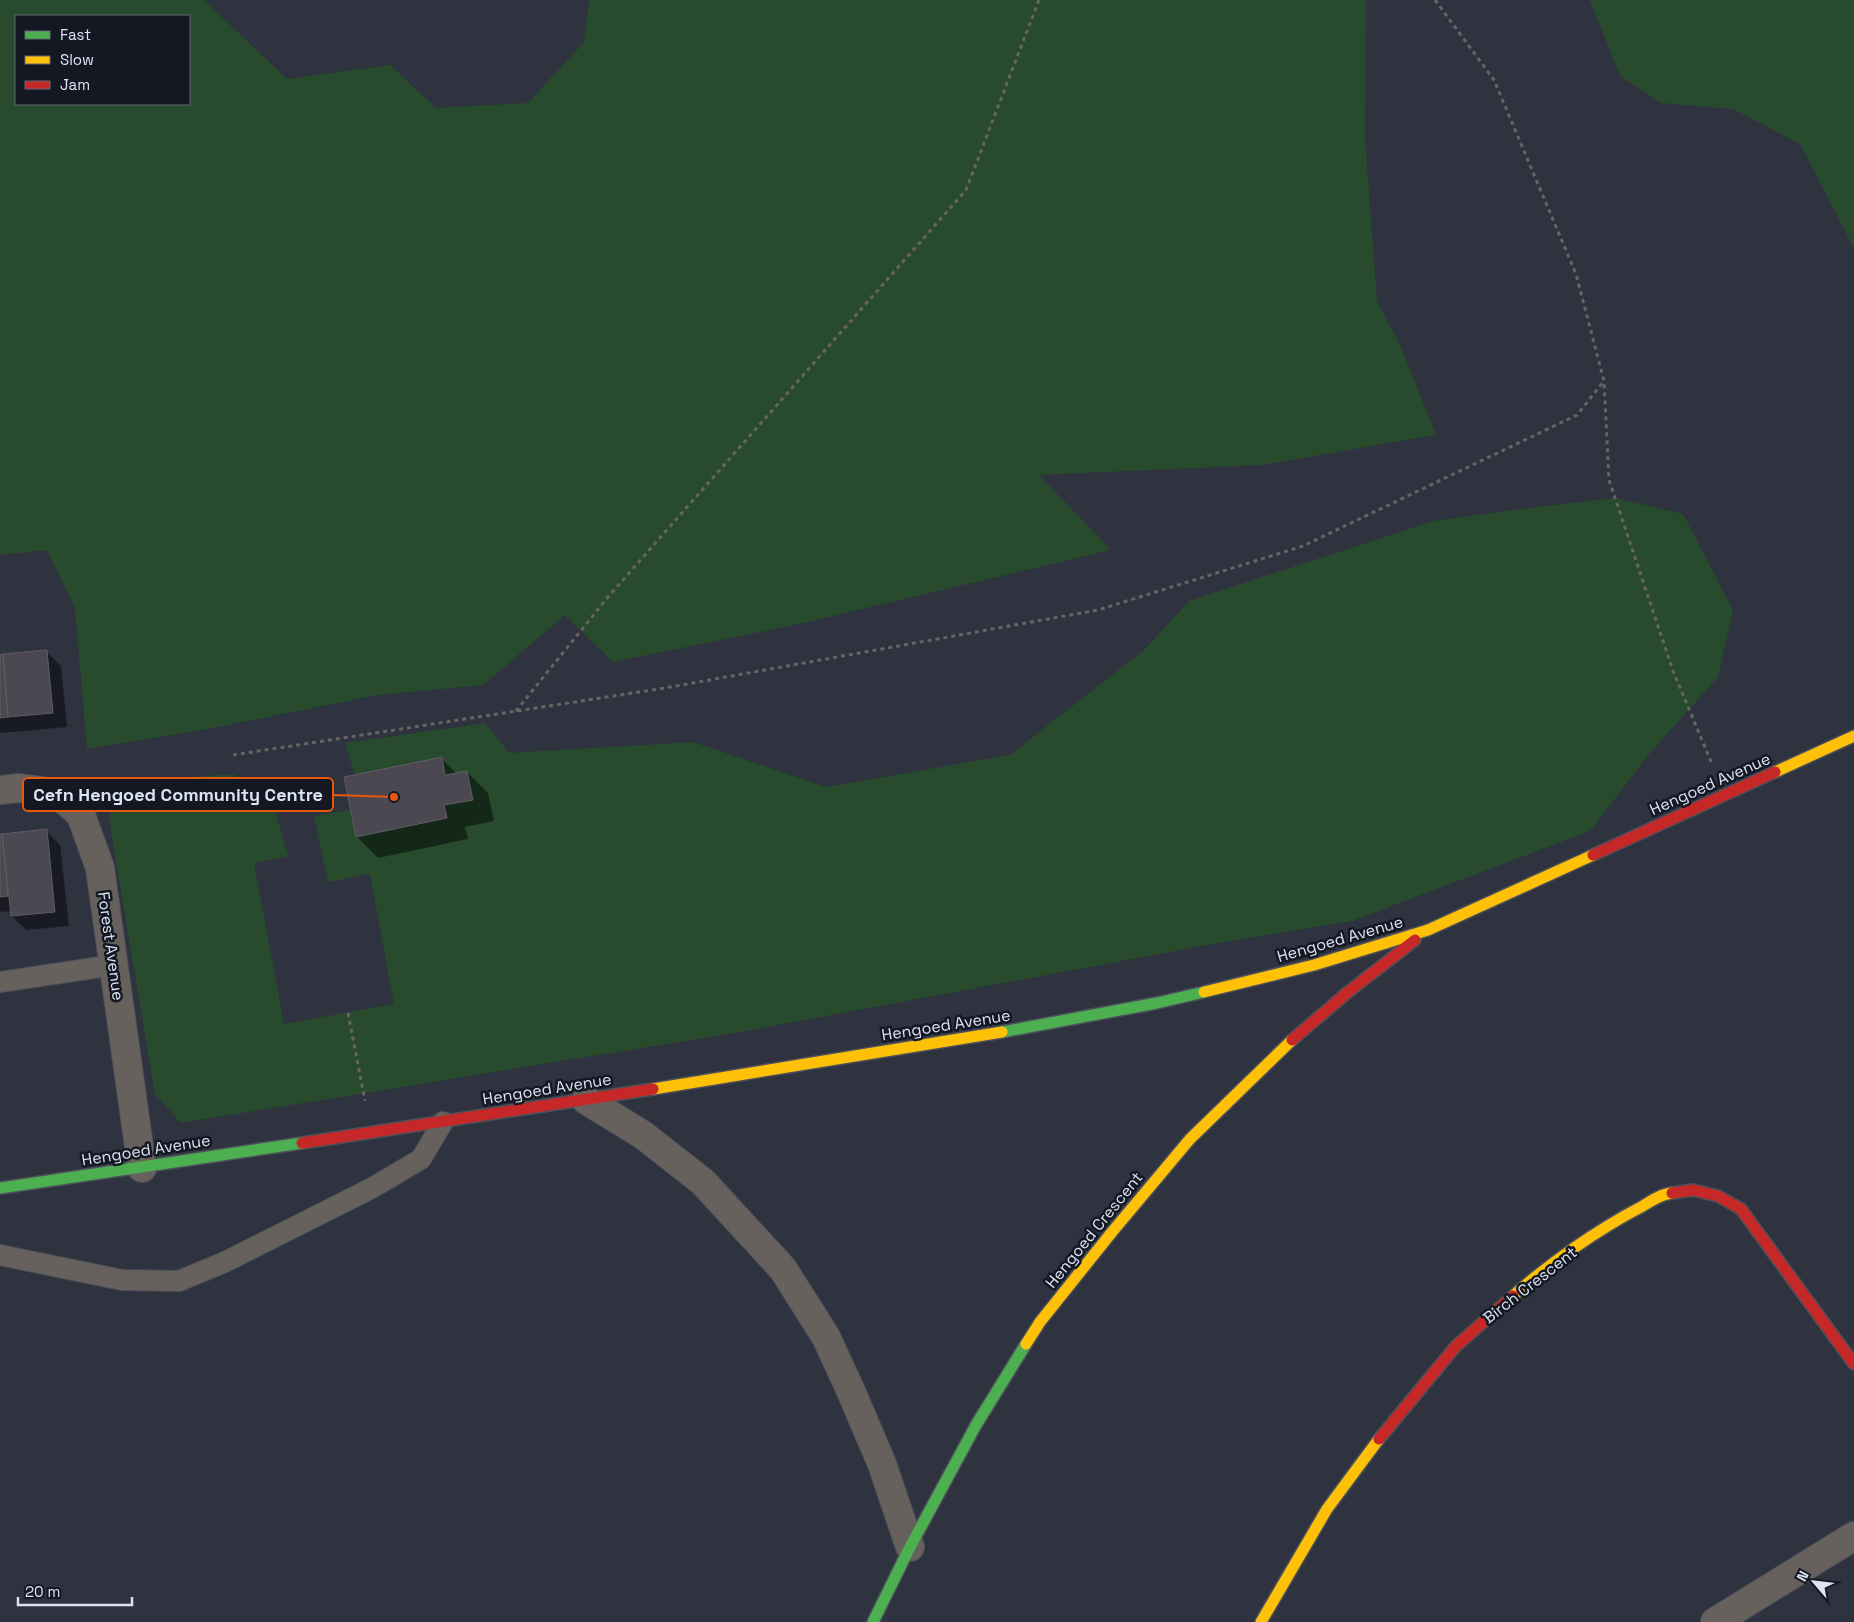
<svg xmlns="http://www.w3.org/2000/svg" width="1854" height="1622" font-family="'Space Grotesk',sans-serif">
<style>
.green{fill:#274b2c;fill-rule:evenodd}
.shadow{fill:#0007}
.building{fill:#4b4851;stroke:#605c65}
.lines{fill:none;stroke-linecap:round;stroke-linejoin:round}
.lane-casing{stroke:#4c505a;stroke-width:22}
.street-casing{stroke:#4c505a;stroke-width:30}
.fast-casing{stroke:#4c505a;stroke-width:14}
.slow-casing{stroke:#4c505a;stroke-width:14}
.jam-casing{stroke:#4c505a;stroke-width:14}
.path{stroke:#686464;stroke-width:3;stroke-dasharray:4 4;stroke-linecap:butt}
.lane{stroke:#67615d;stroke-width:20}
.street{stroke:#67615d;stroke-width:28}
.fast{stroke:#4caf50;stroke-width:11}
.slow{stroke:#ffc107;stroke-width:11}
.jam{stroke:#c62828;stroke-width:11}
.labels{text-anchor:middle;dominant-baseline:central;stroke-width:5;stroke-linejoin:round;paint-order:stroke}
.street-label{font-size:16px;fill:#dce3f2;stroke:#141823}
.leader{fill:none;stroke:#e8590c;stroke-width:2}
.callout-dot{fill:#e8590c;stroke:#141823;stroke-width:2}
.callout{fill:#141823;stroke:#e8590c;stroke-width:2}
.callout-label{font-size:18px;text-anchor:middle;font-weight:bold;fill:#dce3f2}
</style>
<rect width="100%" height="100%" fill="#2e333f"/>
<path class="green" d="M0,0H204L287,79L390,65L436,108L528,103L584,42L589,0H1366L1365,137L1377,302L1400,345L1436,435L1261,465L1039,475L1111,550L799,624L613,662L565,615L483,685L378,695L202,730L87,749L75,608L47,550L0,555ZM16,16H189V104H16Z
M1590,0H1854V248L1800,144L1733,109L1661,103L1620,76Z
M1615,498L1683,514L1733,610L1718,677L1650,753L1590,831L1352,921L1229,941L740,1032L181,1123L155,1094L109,819L115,795L154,780L233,774L275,811L288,856L254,863L284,1024L394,1004L370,874L328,882L314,816L350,810L356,837L447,818L444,805L473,800L467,771L445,775H355L345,743L485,723L509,753L693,742L826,787L1010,755L1144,650L1189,601L1433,521L1529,508Z"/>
<path class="shadow" d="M47,652L61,666L67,727L0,733V656Z
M441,758L457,774L467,772L488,793L494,821L465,827L468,839L378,858L357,837Z
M46,831L60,845L69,926L26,930L12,916L11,911L0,912V836Z"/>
<path class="building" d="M47,650L53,713L8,717L3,654Z
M3,654L8,717L0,718V655Z
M442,757L445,775L467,771L473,800L444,805L447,818L356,837L344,777Z
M47,829L55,912L11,916L2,834Z
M0,834H2L8,896L0,897Z"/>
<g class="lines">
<g class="lane-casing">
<path id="lane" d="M0,982L114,965
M0,1255L122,1280L179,1281L225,1262L372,1188L421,1159L443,1122"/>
</g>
<g class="street-casing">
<path id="street" d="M0,790L19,788L49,792L67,802L81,815L100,868L142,1168
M586,1100L643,1135L703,1182L783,1269L826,1337L850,1389L882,1464L910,1547
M1715,1622L1854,1536"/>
</g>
<g class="fast-casing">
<path id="fast" d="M1002,1032L1157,1003L1204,992
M0,1188L302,1143
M873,1622L910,1547L976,1425L1026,1344"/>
</g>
<g class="slow-casing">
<path id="slow" d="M1775,772L1854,736
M1204,992L1314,965L1428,930L1593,855
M653,1089L1002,1032
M1513,1296C1550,1263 1597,1230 1641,1207C1651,1201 1661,1194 1672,1193
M1026,1344L1040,1322L1112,1232L1190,1139L1292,1040
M1261,1622L1327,1509L1379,1439"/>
</g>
<g class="jam-casing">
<path id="jam" d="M1593,855L1775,772
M1292,1040L1348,992L1415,940
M302,1143L653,1089
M1672,1193L1693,1190L1718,1196L1741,1209L1854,1364
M1379,1439L1456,1346L1513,1296"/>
</g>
<path class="path" d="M1435,0L1494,80L1576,274L1604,381L1609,480L1673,671L1712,764
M516,711L608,597L966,190L1039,0
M233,755L665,688L1098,610L1303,546L1577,415L1604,381
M348,1013L365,1101"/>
<use href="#lane" class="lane"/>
<use href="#street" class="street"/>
<use href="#fast" class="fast"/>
<use href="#slow" class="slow"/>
<use href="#jam" class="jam"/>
</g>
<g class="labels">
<g class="street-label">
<text transform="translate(1710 784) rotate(-24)">Hengoed Avenue</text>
<text transform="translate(1340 939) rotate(-16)">Hengoed Avenue</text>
<text transform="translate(111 946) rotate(82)">Forest Avenue</text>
<text transform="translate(946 1025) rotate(-9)">Hengoed Avenue</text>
<text transform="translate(547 1089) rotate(-9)">Hengoed Avenue</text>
<text transform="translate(146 1150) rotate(-9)">Hengoed Avenue</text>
<text transform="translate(1094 1230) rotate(-51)">Hengoed Crescent</text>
<text transform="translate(1530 1285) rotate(-38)">Birch Crescent</text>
</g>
</g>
<path class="leader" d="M394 797L333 795"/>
<circle class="callout-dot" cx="394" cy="797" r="5"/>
<rect class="callout" x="23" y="778" width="310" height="33" rx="5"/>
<g class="callout-label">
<text x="178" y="801">Cefn Hengoed Community Centre</text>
</g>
<rect x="15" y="15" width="175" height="90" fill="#141823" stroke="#646976"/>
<rect x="25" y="31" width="25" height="8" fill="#4caf50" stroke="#646976"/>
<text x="60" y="40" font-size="15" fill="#dce3f2">Fast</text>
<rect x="25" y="56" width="25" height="8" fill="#ffc107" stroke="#646976"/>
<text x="60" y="65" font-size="15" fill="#dce3f2">Slow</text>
<rect x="25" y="81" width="25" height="8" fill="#c62828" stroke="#646976"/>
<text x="60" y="90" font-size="15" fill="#dce3f2">Jam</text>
<g transform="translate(1814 1582) rotate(298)" stroke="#141823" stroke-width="4" paint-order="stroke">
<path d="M0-4L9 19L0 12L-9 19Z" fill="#dce3f2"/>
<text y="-8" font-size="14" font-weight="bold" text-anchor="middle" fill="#dce3f2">N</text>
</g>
<path d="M18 1597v8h114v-8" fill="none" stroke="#dce3f2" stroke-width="2.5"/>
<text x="25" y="1597" font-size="15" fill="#dce3f2" stroke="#141823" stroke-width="4" paint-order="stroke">20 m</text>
</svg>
